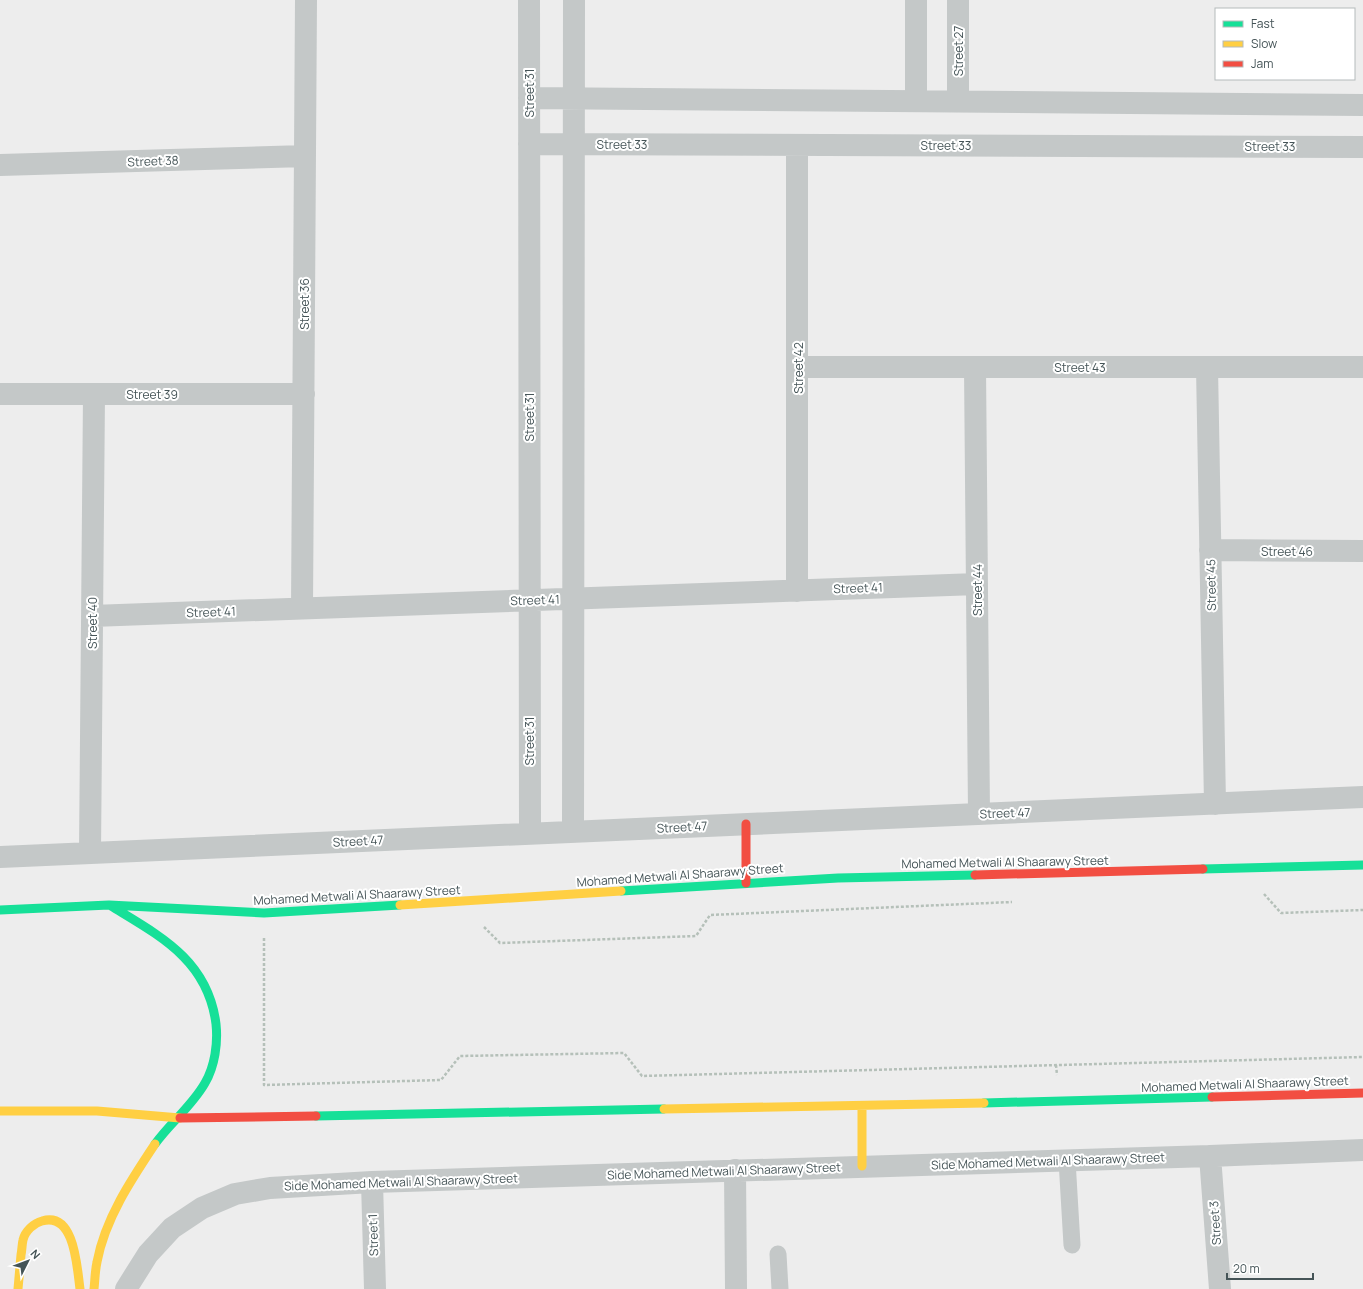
<svg xmlns="http://www.w3.org/2000/svg" width="1363" height="1289" font-family="Manrope,sans-serif">
<style>
.lines{fill:none;stroke-linecap:round;stroke-linejoin:round}
.path{stroke:#b5c0b9;stroke-width:2.5;stroke-dasharray:3 2;stroke-linecap:butt}
.lane{stroke:#c4c8c8;stroke-width:17}
.street{stroke:#c4c8c8;stroke-width:22}
.fast{stroke:#16e098;stroke-width:9}
.slow{stroke:#ffcf43;stroke-width:9}
.jam{stroke:#f24e42;stroke-width:9}
.labels{text-anchor:middle;dominant-baseline:central;stroke-width:4;stroke-linejoin:round;paint-order:stroke}
.street-label{font-size:12px;fill:#455457;stroke:#fff}
</style>
<rect width="100%" height="100%" fill="#ededed"/>
<g class="lines">
<path class="path" d="M1264,894L1281,913L1363,910
M484,927L500,943L696,936L710,915L1012,902
M264,938V1085L441,1080L460,1056L624,1053L642,1076L1363,1057
M1056,1065L1057,1075"/>
<path class="lane" d="M1067,1160L1072,1245
M778,1254L780,1289"/>
<path class="street" d="M529,0L530,833
M916,0V101
M958,0V101
M529,98L1363,105
M529,144L1363,147
M797,145V591
M0,165L305,156
M798,367H1363
M975,367L979,814
M1207,367L1215,804
M0,394H304
M1210,550L1363,551
M302,608L306,0
M92,616L977,584
M573,832L574,0
M90,853L94,394
M0,857L1363,797
M1210,1156L1220,1289
M735,1170L736,1289
M372,1182L375,1289
M126,1289L148,1254L172,1228L202,1208L235,1194L270,1188L372,1182L1210,1156L1363,1150"/>
<path class="fast" d="M1203,869L1363,865
M621,891L838,878L975,875
M111,906C160,936 208,960 216,1024C218,1043 215,1066 205,1083C192,1106 170,1123 155,1144
M0,910L109,905L264,913L400,905
M984,1103L1212,1097
M316,1116L664,1109"/>
<path class="slow" d="M400,905L621,891
M862,1106V1166
M664,1109L984,1103
M0,1111H97L180,1118
M18,1289C19,1278 20,1266 21,1255C22,1250 22,1244 23,1240C25,1231 34,1223 42,1221C75,1211 77,1268 80,1289
M94,1289C95,1280 95,1271 97,1262C105,1219 131,1180 155,1144"/>
<path class="jam" d="M746,824V883
M975,875L1203,869
M1212,1097L1363,1093
M180,1118L316,1116"/>
</g>
<g class="labels">
<g class="street-label">
<text transform="translate(958 51) rotate(-90)">Street 27</text>
<text transform="translate(529 93) rotate(-90)">Street 31</text>
<text x="622" y="144">Street 33</text>
<text x="946" y="145">Street 33</text>
<text x="1270" y="146">Street 33</text>
<text transform="translate(153 161) rotate(-2)">Street 38</text>
<text transform="translate(304 304) rotate(-90)">Street 36</text>
<text x="1080" y="367">Street 43</text>
<text transform="translate(798 368) rotate(-90)">Street 42</text>
<text x="152" y="394">Street 39</text>
<text transform="translate(529 417) rotate(-90)">Street 31</text>
<text x="1287" y="551">Street 46</text>
<text transform="translate(1211 585) rotate(-91)">Street 45</text>
<text transform="translate(858 588) rotate(-2)">Street 41</text>
<text transform="translate(977 590) rotate(-90)">Street 44</text>
<text transform="translate(535 600) rotate(-2)">Street 41</text>
<text transform="translate(211 612) rotate(-2)">Street 41</text>
<text transform="translate(92 623) rotate(-90)">Street 40</text>
<text transform="translate(529 741) rotate(-90)">Street 31</text>
<text transform="translate(1005 813) rotate(-2)">Street 47</text>
<text transform="translate(682 827) rotate(-3)">Street 47</text>
<text transform="translate(358 841) rotate(-3)">Street 47</text>
<text transform="translate(1005 862) rotate(-1)">Mohamed Metwali Al Shaarawy Street</text>
<text transform="translate(680 875) rotate(-4)">Mohamed Metwali Al Shaarawy Street</text>
<text transform="translate(357 895) rotate(-3)">Mohamed Metwali Al Shaarawy Street</text>
<text transform="translate(1245 1084) rotate(-2)">Mohamed Metwali Al Shaarawy Street</text>
<text transform="translate(1048 1161) rotate(-2)">Side Mohamed Metwali Al Shaarawy Street</text>
<text transform="translate(724 1171) rotate(-2)">Side Mohamed Metwali Al Shaarawy Street</text>
<text transform="translate(401 1182) rotate(-2)">Side Mohamed Metwali Al Shaarawy Street</text>
<text transform="translate(1215 1223) rotate(-94)">Street 3</text>
<text transform="translate(373 1235) rotate(-92)">Street 1</text>
</g>
</g>
<rect x="1215" y="8" width="140" height="72" fill="#ffffff" stroke="#b5bbbc"/>
<rect x="1223" y="21" width="20" height="6" fill="#16e098" stroke="#b5bbbc"/>
<text x="1251" y="28" font-size="12" fill="#455457">Fast</text>
<rect x="1223" y="41" width="20" height="6" fill="#ffcf43" stroke="#b5bbbc"/>
<text x="1251" y="48" font-size="12" fill="#455457">Slow</text>
<rect x="1223" y="61" width="20" height="6" fill="#f24e42" stroke="#b5bbbc"/>
<text x="1251" y="68" font-size="12" fill="#455457">Jam</text>
<g transform="translate(28 1261) rotate(48)" stroke="#ffffff" stroke-width="3" paint-order="stroke">
<path d="M0-3L7 15L0 10L-7 15Z" fill="#455457"/>
<text y="-6" font-size="11" font-weight="bold" text-anchor="middle" fill="#455457">N</text>
</g>
<path d="M1227 1273v6h86v-6" fill="none" stroke="#455457" stroke-width="2"/>
<text x="1233" y="1273" font-size="12" fill="#455457" stroke="#ffffff" stroke-width="3" paint-order="stroke">20 m</text>
</svg>
